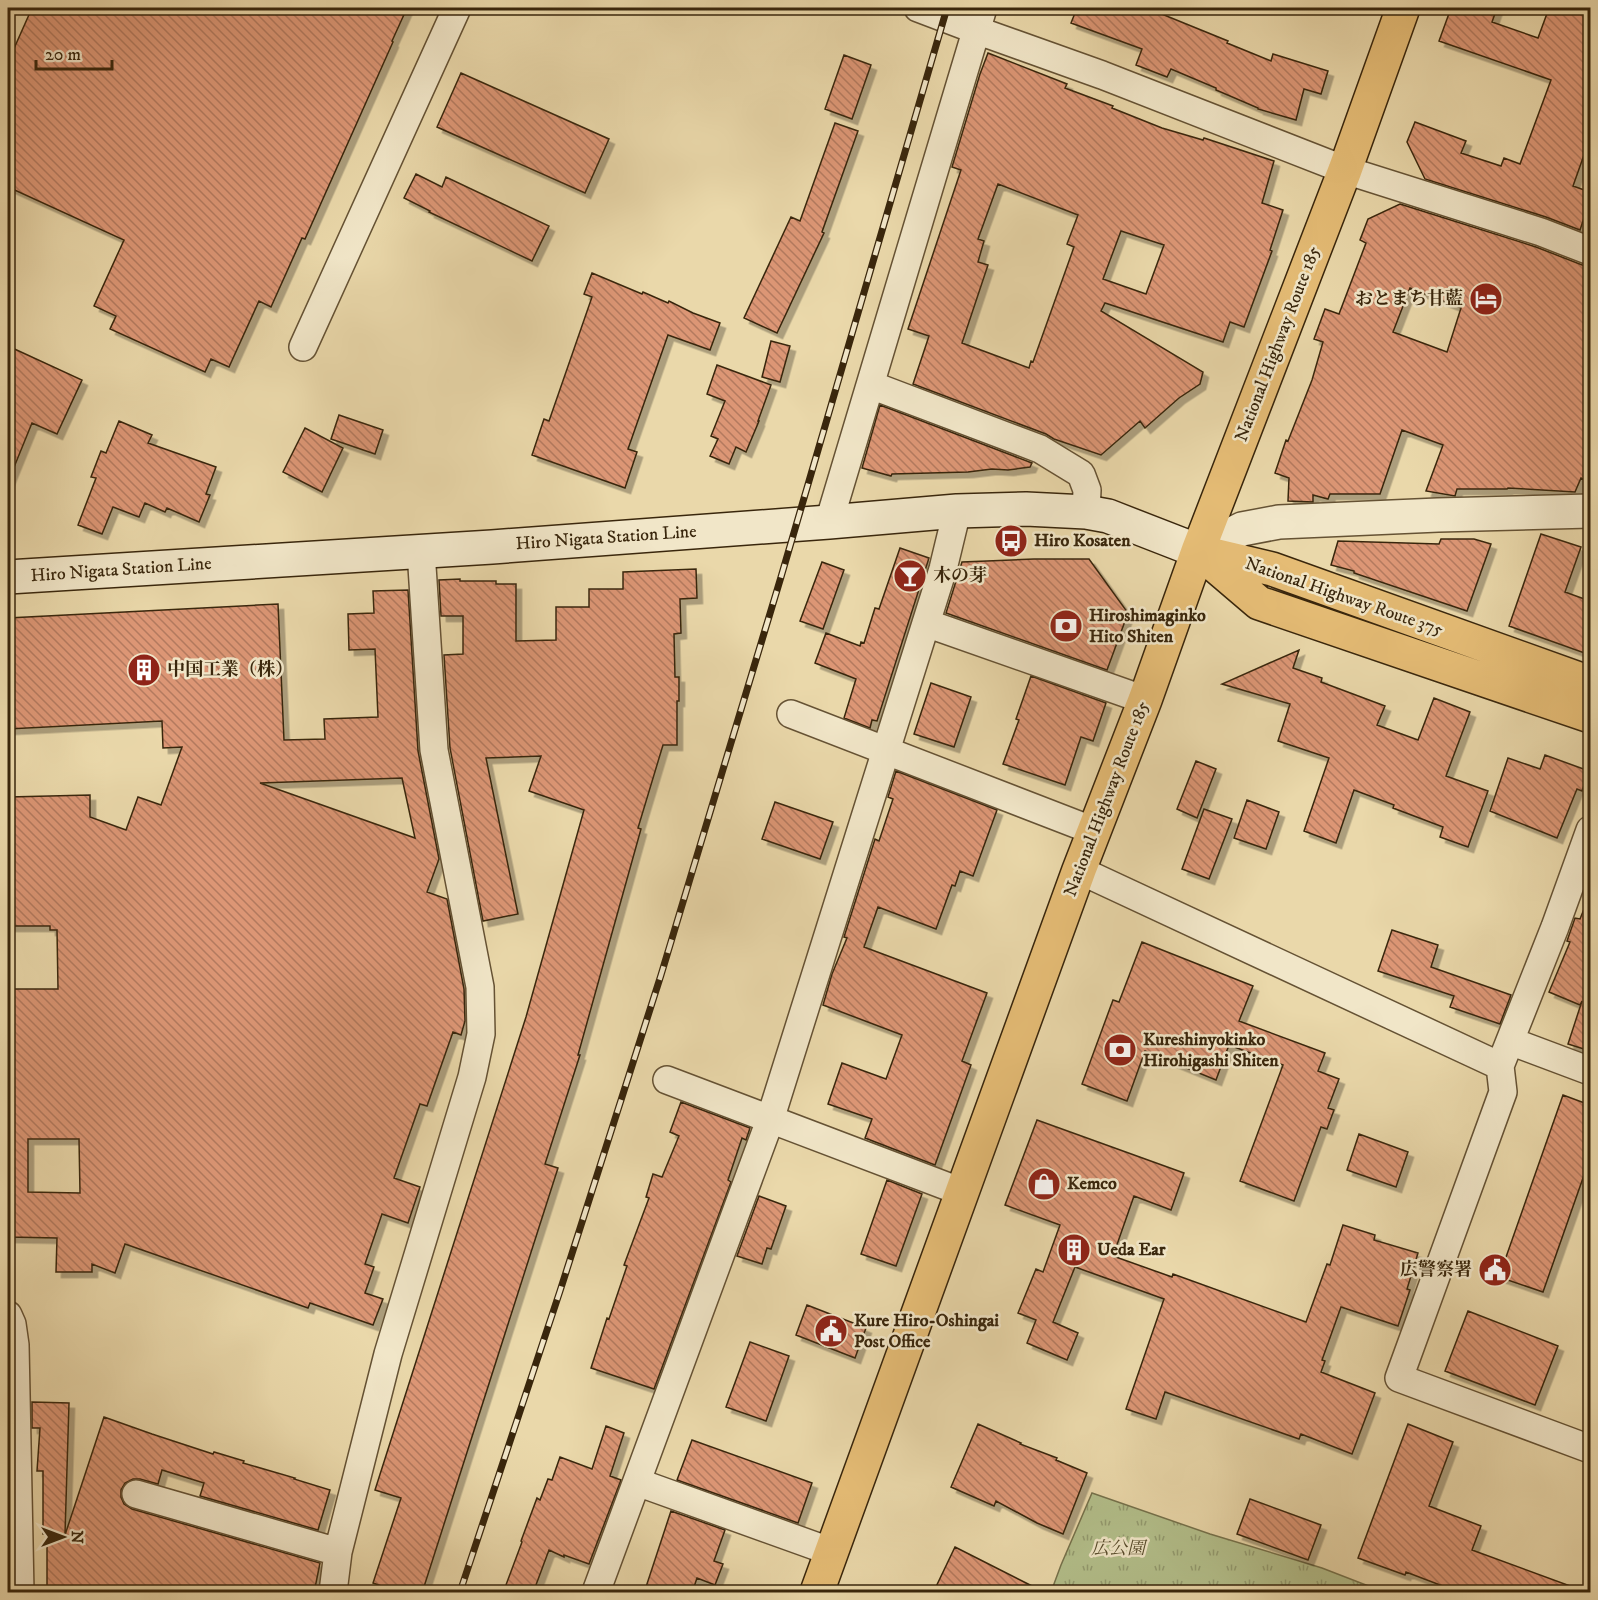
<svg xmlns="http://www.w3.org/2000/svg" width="1598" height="1600" font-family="'IM FELL DW Pica','Noto Serif JP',serif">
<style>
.park{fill:url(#park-tufts);stroke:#76724c;stroke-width:1.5}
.building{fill:url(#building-back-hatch);stroke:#39260c;stroke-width:1.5;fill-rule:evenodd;filter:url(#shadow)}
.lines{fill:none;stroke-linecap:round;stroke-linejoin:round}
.minor-casing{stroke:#655234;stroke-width:30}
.tertiary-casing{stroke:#655234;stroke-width:36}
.secondary-casing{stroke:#39260c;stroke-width:36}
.trunk-casing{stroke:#39260c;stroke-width:36}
.minor{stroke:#f1e6c8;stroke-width:27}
.tertiary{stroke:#f1e6c8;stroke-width:33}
.secondary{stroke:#f1e6c8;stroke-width:33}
.trunk{stroke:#e5bc75;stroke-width:33}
.rail-casing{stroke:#39260c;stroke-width:7}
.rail{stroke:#f1e6c8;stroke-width:4.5;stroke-dasharray:14;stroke-linecap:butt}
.labels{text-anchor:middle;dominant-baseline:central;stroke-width:5;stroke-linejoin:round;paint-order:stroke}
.poi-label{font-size:18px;font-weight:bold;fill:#39260c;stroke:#f1e6c8;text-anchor:start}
.street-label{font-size:18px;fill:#39260c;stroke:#f1e6c8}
.park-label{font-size:18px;font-style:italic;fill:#584c2c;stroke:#f1e6c8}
</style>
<defs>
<pattern id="park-tufts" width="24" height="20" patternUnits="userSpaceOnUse" patternTransform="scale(1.5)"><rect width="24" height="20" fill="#b3bf8b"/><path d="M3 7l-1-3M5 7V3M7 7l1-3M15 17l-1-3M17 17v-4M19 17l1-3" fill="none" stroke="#939b70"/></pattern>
<pattern id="building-back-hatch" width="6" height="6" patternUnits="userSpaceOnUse" patternTransform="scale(1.5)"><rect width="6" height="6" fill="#dc9675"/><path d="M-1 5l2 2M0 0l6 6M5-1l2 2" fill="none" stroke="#b37a5e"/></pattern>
<filter id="shadow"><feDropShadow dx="5.5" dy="5.5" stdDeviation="0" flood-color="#0004"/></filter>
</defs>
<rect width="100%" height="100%" fill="#ead8aa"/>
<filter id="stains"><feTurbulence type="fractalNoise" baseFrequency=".00333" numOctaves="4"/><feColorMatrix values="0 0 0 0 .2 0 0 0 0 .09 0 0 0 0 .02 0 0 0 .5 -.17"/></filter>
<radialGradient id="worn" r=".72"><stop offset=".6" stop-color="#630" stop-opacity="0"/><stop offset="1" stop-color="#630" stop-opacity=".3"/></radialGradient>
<path class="park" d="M1092,1493L1210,1534L1322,1568L1384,1592H1051L1061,1565Z"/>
<path class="building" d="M32,8H407L392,41L393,42L305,239L302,238L271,307L259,301L229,367L211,359L205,372L110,329L116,316L94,306L124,240L8,187V62Z
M1077,8H1147L1228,41L1227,43L1271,61L1273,54L1328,71L1321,94L1304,89L1296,120L1258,109V108L1216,90V88L1171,69L1167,77L1136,65L1142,49L1071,23Z
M1451,8H1497L1492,22L1538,38L1549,8H1590V138L1573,186L1590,192V200L1580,230L1546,217L1425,179L1407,142L1415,122L1466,141L1461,153L1501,166L1504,158L1520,164L1551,80L1439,41Z
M988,53L1067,84L1065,88L1113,106L1112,108L1162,128L1203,140L1204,138L1274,161L1262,203L1283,210L1270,250L1272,251L1244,327L1230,322L1223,342L1105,303L1101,311L1203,372L1200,384L1179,398L1145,428L1140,421L1101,455L1054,439L1046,434L913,384L929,336L908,329L961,170L952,167L980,74ZM998,184L1078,215L1067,244L1074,247L1033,362L1031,361L1029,368L962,343L988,265L978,262L984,241L978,239ZM1121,231L1164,245L1146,294L1103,279Z
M844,55L871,65L852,119L825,109Z
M461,73L609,139L585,193L437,127Z
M835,123L858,131L822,232L824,233L777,333L744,318L791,217L800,221Z
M416,174L442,187L446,177L549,226L532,261L429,212L430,211L404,198Z
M1400,204L1536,247L1590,268V482L1581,478L1575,492L1508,488L1507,489H1457L1455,496L1426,491L1443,445L1402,430L1380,494H1330L1328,499L1313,495V502L1288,501L1289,478L1275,473L1286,440L1288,441L1312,380L1323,342L1314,339L1325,309L1339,314L1366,243L1360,240L1368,219ZM1410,288L1461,308L1447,352L1393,332Z
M592,273L642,294L643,292L668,303L669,301L693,313L720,323L710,350L668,335L628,449L637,452L625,488L532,455L544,419L549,421L592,297L584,294Z
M771,341L790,346L780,382L762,377Z
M8,346L82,380L57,434L32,423L8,482Z
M717,365L771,385L758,421H759L746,452L736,447L729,464L710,456L718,439L711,436L725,401L707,394Z
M880,405L1032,463L1030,467L1008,470L992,469L968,472L892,474L891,476L862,468Z
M339,415L383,430L375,454L331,439Z
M119,421L152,435L148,443L216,467L206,494L210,495L199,522L167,508L165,512L145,503L139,517L113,507L102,534L78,525L96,478L91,477L101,451L106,453Z
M305,428L343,448L322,492L283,472Z
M1541,534L1581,547L1565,592L1590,601V655L1509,626Z
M1441,539H1474L1491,544L1467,611L1354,573V571L1331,565L1338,541L1439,544Z
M900,548L929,558L877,721L872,720L870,728L844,718L856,679L815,663L826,633L860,646L861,642L864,643L875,608L879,609Z
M1034,559H1089L1128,613L1107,670L946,613L962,562Z
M822,562L844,570L823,629L800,621Z
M696,569L697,598L680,599L681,633L674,634L675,677H679V701H677V745H663L638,828L641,829L578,1055H580L545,1164L558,1168L422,1593H401L373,1583L401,1498L375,1490L526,1017L584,810L529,791L541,756L486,758L518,914L483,921L450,748L444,655L463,654V616H441L439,580L460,579V581H496V584H516V641L556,640V607H589V589H623V572Z
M408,590L418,751L439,859L427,892L447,899L464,989L465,1021L461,1035L453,1032L427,1106L420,1104L394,1178L420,1187L408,1223L382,1214L365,1264L374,1267L365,1293L383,1299L373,1325L310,1303L308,1308L125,1244L115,1273L92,1264V1272H56L57,1238L8,1237V989H58L57,930H50V926H10L9,797L90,795V817L126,830L138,797L161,805L182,747L163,748L162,721L8,729V618L278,604L284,740L325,739L324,719L378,717L375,649L349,650L348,614L374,613L373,591ZM402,778L415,838L260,783ZM28,1139H79L80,1193L28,1192Z
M1299,650L1293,668L1322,678L1321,682L1385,706L1377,725L1418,740L1434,698L1470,712L1446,776L1488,791L1468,847L1440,837L1443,827L1393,808L1394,805L1354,790L1336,843L1304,831L1329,758L1278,741L1290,704L1222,684Z
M1031,676L1106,703L1093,741L1081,737L1065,785L1003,764L1019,720L1016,719Z
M931,683L971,697L954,747L914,734Z
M1545,755L1589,771L1582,791L1577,789L1557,838L1490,811L1508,758L1540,769Z
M1196,761L1216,769L1197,818L1177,809Z
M896,771L997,810L973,876L960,871L955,886L952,885L936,929L878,907L864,947L987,993L962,1061L971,1065L935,1165L865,1138L872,1119L828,1104L842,1063L886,1079L902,1035L823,1005L832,974L847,938L844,937L875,839L879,841L893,799L888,797Z
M1247,800L1279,812L1266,849L1234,838Z
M775,802L833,822L820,859L762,839Z
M1204,809L1232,819L1209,879L1182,869Z
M1590,894V980L1588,987H1590V1038L1587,1050L1568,1044L1582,1001L1580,1005L1549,992L1570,942L1567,941L1575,918L1580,919Z
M1392,930L1438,945L1431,967L1511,995L1500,1024L1450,1007L1454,996L1378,971Z
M1142,942L1253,986L1239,1021L1325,1053L1318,1071L1339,1079L1328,1108L1334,1110L1327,1129L1321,1127L1294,1201L1240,1181L1283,1065L1229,1045L1216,1080L1145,1051L1127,1101L1082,1084L1113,1000L1119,1002Z
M1563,1095L1590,1105V1158L1543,1292L1499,1277Z
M681,1102L750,1128L746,1140L742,1138L728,1180L731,1182L654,1389L591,1368L607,1318L609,1319L627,1266L624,1265L649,1198L646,1197L653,1174L662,1177L679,1136L670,1132Z
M1037,1120L1184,1173L1171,1210L1134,1196L1113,1256L1172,1277L1173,1274L1306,1322L1327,1264L1330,1265L1343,1225L1375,1235L1374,1240L1418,1253L1407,1289L1410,1290L1398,1326L1341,1307L1322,1360L1325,1361L1321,1372L1375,1393L1352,1454L1301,1434L1299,1439L1165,1392L1156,1419L1126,1409L1164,1299L1075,1267L1053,1322L1078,1333L1067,1360L1027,1343L1036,1320L1018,1313L1036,1269L1043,1272L1060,1225L1005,1205Z
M1359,1134L1408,1152L1396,1187L1347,1170Z
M887,1180L922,1194L896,1266L861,1254Z
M759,1196L786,1206L771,1249L767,1248L762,1264L737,1256Z
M807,1305L866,1328L855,1358L796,1335Z
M1468,1311L1558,1346L1535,1405L1445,1371Z
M750,1342L789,1356L766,1421L726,1407Z
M32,1402L69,1403L65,1534H43V1471H37L40,1428H32Z
M104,1417L152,1434L213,1454L214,1452L244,1461L243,1463L295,1478L294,1479L330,1490L318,1530L200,1496L204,1483L162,1470L158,1484L140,1479H133L125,1483L121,1490V1497L124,1504L132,1509L320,1563L314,1593H91L92,1588H47V1535L64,1538Z
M978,1424L1021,1443L1020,1444L1057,1458L1056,1460L1087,1473L1063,1534L1037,1523L996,1501L994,1506L951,1487Z
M1408,1424L1453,1442L1429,1506L1481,1526L1472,1550L1581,1590L1580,1593H1461L1406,1572L1405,1575L1358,1558Z
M606,1426L624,1433L610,1476L621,1480L589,1564L564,1555V1557L549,1550L533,1593H503L522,1542L521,1541L537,1498L540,1500L548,1479L552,1480L560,1457L592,1469Z
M692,1440L812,1483L798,1523L677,1480Z
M1250,1499L1321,1525L1308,1560L1237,1534Z
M671,1511L725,1530L714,1561L723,1564L715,1585L697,1578L692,1593H644Z
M955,1547L1046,1593H933Z"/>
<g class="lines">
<g class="minor-casing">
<path id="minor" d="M918,8L976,30L1102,75L1345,170L1541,232L1590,251
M303,347L457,8
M871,385L1040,449L1081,474L1087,490L1086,512
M829,522L983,8
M926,623L1145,700
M791,714L1094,831
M1079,870L1500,1066L1555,927L1590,830
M1510,1041L1590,1071
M1500,1066L1503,1092L1399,1378L1590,1449
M667,1080L962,1192
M8,1315L12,1324L15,1345L20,1592
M637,1482L832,1552
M136,1494L338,1552
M333,1592L338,1552L388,1354L472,1077L481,1034L480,987L434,750L421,551
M596,1592L769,1123L943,569L957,511"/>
</g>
<g class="tertiary-casing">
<path id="tertiary" d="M1198,551L1242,529L1279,522L1438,515L1590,511"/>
</g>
<g class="secondary-casing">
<path id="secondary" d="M8,577L492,547L829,522L957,511L1026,509L1086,512L1108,516L1198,551"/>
</g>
<g class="trunk-casing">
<path id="trunk" d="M1198,551L1259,603L1590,716
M1205,553L1272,569L1590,683
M817,1592L1079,870L1145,700L1198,551L1345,170L1403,8"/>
</g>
<use href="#minor" class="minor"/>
<use href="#tertiary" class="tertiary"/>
<use href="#secondary" class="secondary"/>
<use href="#trunk" class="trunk"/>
<g class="rail-casing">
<path id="rail" d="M460,1592L560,1291L661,975L781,577L947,8"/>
</g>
<use href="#rail" class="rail"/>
</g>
<defs>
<g id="hotel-disc" transform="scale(1.725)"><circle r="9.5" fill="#8f2418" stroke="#f1e6c8"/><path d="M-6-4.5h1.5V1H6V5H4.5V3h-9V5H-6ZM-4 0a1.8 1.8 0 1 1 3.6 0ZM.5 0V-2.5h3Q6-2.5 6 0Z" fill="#fff"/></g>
<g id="bus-disc" transform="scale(1.725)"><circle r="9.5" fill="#8f2418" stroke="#f1e6c8"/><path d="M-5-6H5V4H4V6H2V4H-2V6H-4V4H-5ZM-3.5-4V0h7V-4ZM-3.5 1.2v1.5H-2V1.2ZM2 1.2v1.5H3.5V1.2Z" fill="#fff"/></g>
<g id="bar-disc" transform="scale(1.725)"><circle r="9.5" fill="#8f2418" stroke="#f1e6c8"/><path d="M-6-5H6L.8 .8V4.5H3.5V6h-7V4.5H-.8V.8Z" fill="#fff"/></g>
<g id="bank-disc" transform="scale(1.725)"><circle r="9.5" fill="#8f2418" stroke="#f1e6c8"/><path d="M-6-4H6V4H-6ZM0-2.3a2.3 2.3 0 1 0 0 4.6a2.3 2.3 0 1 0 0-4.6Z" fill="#fff"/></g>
<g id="building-disc" transform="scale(1.725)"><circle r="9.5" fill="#8f2418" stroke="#f1e6c8"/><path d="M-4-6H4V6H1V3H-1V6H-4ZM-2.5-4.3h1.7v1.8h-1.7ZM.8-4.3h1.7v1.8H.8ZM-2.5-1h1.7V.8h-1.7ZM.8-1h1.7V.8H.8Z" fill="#fff"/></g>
<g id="shop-disc" transform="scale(1.725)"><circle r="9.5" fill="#8f2418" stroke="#f1e6c8"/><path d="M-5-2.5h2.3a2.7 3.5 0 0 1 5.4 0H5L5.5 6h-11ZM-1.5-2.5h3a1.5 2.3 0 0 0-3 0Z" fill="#fff"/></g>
<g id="civic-disc" transform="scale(1.725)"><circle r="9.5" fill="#8f2418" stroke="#f1e6c8"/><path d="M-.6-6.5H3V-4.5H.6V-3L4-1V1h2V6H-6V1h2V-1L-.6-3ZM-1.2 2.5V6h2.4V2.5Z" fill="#fff"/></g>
</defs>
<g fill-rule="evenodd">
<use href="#hotel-disc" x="1486" y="299"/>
<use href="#bus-disc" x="1011" y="541"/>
<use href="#bar-disc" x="910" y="576"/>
<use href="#bank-disc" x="1066" y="626"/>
<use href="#building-disc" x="144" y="670"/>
<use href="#bank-disc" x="1120" y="1050"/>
<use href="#shop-disc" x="1044" y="1184"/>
<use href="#building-disc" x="1074" y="1250"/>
<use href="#civic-disc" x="1495" y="1270"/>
<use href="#civic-disc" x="831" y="1331"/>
</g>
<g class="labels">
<g class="poi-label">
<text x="1463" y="299" text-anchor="end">おとまち甘藍</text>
<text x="1034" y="541">Hiro Kosaten</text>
<text x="933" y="576">木の芽</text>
<text x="1089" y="616">Hiroshimaginko<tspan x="1089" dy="21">Hito Shiten</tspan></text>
<text x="167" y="670">中国工業（株）</text>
<text x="1143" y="1040">Kureshinyokinko<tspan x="1143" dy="21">Hirohigashi Shiten</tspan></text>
<text x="1067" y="1184">Kemco</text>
<text x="1097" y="1250">Ueda Ear</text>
<text x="1472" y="1270" text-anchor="end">広警察署</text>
<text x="854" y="1321">Kure Hiro-Oshingai<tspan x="854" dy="21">Post Office</tspan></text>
</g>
<g class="street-label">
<text transform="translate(1278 344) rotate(-69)">National Highway Route 185</text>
<text transform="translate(606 538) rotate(-4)">Hiro Nigata Station Line</text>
<text transform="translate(121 570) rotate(-4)">Hiro Nigata Station Line</text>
<text transform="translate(1344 597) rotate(19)">National Highway Route 375</text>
<text transform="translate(1107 799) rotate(-69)">National Highway Route 185</text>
</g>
<g class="park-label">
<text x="1118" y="1549">広公園</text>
</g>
</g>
<rect width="1598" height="1600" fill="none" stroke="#ead8aa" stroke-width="30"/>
<rect x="9" y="9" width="1580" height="1582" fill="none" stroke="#39260c" stroke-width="3"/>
<rect x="15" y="15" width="1568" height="1570" fill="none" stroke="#39260c" stroke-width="1.5"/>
<g transform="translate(63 1537) rotate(90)" stroke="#f1e6c8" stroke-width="4.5" paint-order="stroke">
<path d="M0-4.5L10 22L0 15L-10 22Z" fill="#39260c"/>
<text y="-9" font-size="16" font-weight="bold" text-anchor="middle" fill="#39260c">N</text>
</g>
<path d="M36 60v9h76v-9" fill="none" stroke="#39260c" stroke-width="3"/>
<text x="45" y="60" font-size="18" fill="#39260c" stroke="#f1e6c8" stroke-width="4.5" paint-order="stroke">20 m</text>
<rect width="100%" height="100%" filter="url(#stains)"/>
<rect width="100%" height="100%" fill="url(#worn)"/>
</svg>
